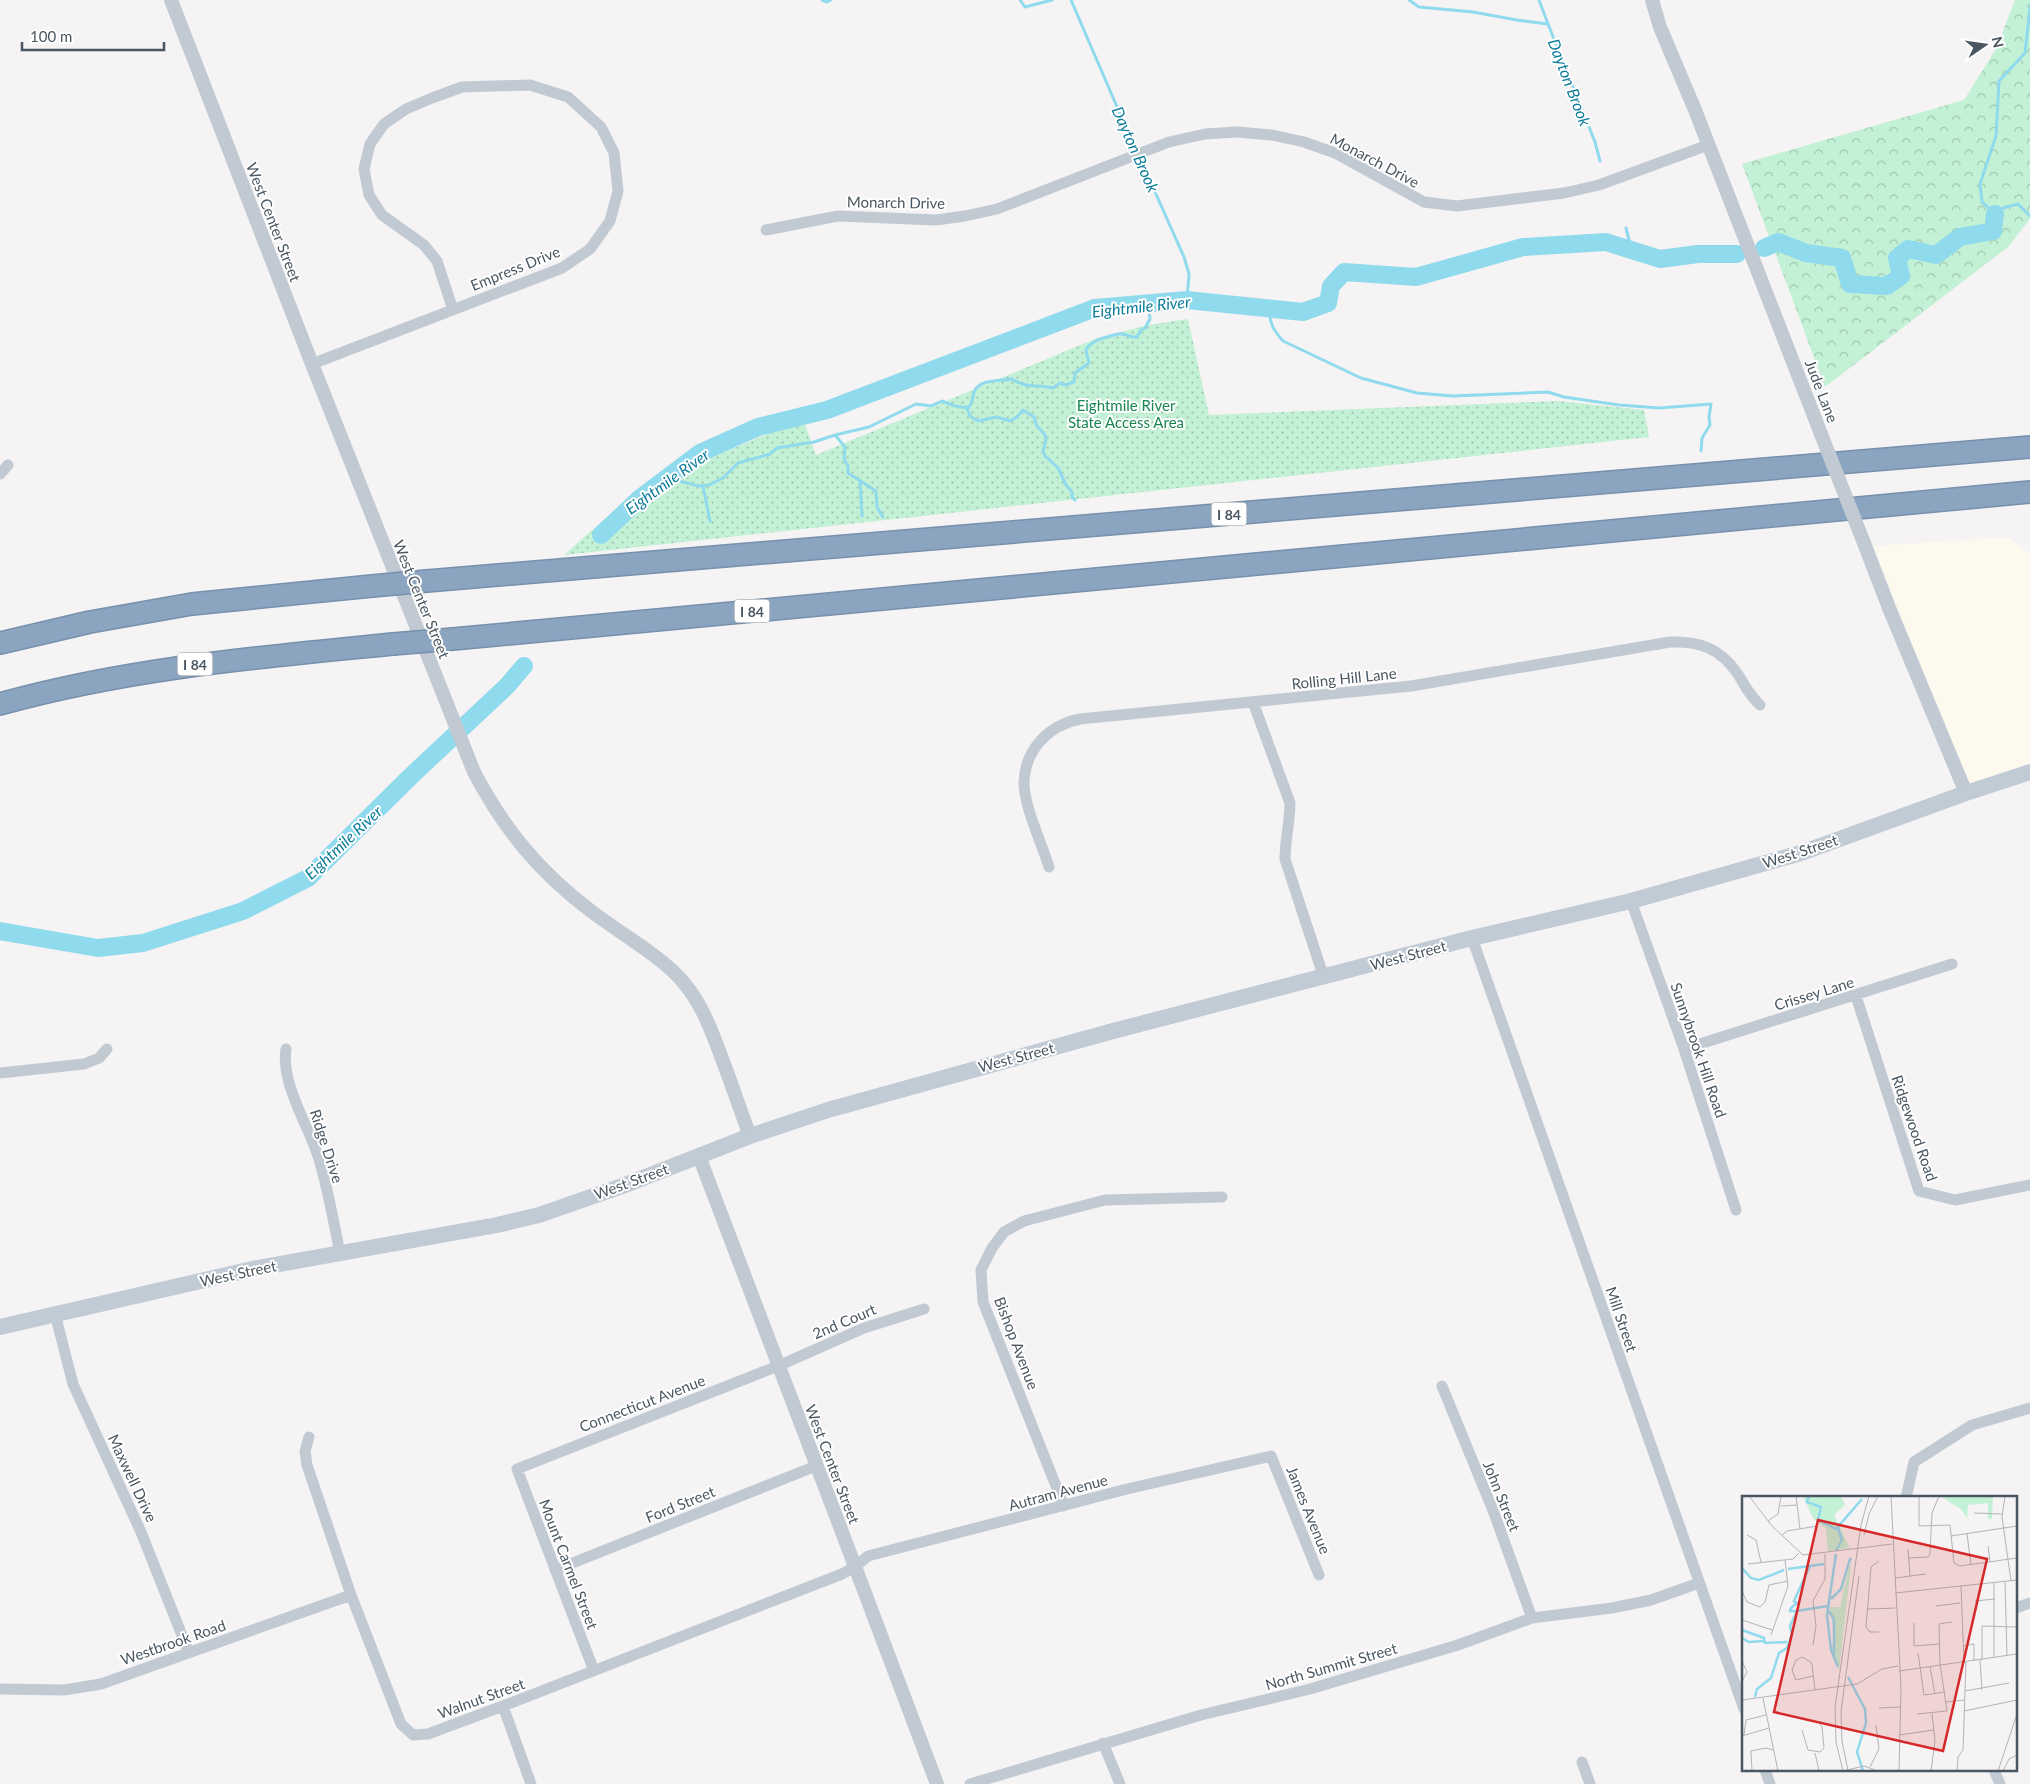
<svg xmlns="http://www.w3.org/2000/svg" width="2030" height="1784" font-family="Lato,sans-serif">
<style>
.commercial{fill:#fdf9ef}
.forest{fill:url(#forest-crowns)}
.park{fill:url(#park-dots)}
.lines{fill:none;stroke-linecap:round;stroke-linejoin:round}
.stream{stroke:#90daee;stroke-width:3}
.river{stroke:#90daee;stroke-width:18}
.motorway-casing{stroke:#7690ad;stroke-width:24}
.minor{stroke:#c1cad2;stroke-width:11}
.tertiary{stroke:#c1cad2;stroke-width:14}
.secondary{stroke:#c1cbd6;stroke-width:16}
.motorway{stroke:#8ba5c1;stroke-width:21}
.motorway-bridge-casing{stroke:#7690ad;stroke-width:24;stroke-linecap:butt}
.tertiary-bridge{stroke:#c1cad2;stroke-width:14}
.motorway-bridge{stroke:#8ba5c1;stroke-width:21}
.labels{text-anchor:middle;dominant-baseline:central;stroke-width:4;stroke-linejoin:round;paint-order:stroke}
.shield{fill:#fff;stroke:#808990;stroke-width:1}
.shield-label{font-size:14px;font-weight:bold;fill:#4a5661}
.street-label{font-size:15px;fill:#4a5661;stroke:#fff}
.park-label{font-size:15px;fill:#17864f;stroke:#fff}
.water-label{font-size:16px;font-style:italic;fill:#0c7c9b;stroke:#fff}
.inset-river{fill:none;stroke:#90daee;stroke-width:2.5}
.inset-road{fill:none;stroke:#b1b4b9;stroke-width:1}
.view{fill:#d62828;fill-opacity:0.15;stroke:#d62828;stroke-width:2.5}
.inset-edge{fill:none;stroke:#4a5661;stroke-width:2.5}
</style>
<defs>
<pattern id="forest-crowns" width="20" height="18" patternUnits="userSpaceOnUse" patternTransform="scale(1.25)"><rect width="20" height="18" fill="#c3f1d5"/><path d="M2 6a3 3 0 1 1 6 0M12 15a3 3 0 1 1 6 0" fill="none" stroke="#a0c6b0"/></pattern>
<pattern id="park-dots" width="8" height="8" patternUnits="userSpaceOnUse" patternTransform="scale(1.25)"><rect width="8" height="8" fill="#c3f1d5"/><path d="M2 2h.1M6 6h.1" fill="none" stroke="#a0c6b0" stroke-width="1.8" stroke-linecap="round"/></pattern>
</defs>
<rect width="100%" height="100%" fill="#f5f3f3"/>
<path class="commercial" d="M2008,537L2030,554V769L1969,787L1873,546Z"/>
<path class="forest" d="M2015,0H2030V219L2008,247L1825,387L1742,164L1964,100L1996,49Z"/>
<path class="park" d="M1188,319L1209,415L1558,401L1644,410L1649,437L564,555L625,501L672,474L803,419L816,455L1095,339L1148,325Z"/>
<g class="lines">
<path class="stream" d="M822,0L827,2L831,0
M1020,0L1025,7L1052,0
M1071,0L1136,151
M1409,0L1419,7L1473,12L1517,20L1548,24L1595,142L1600,161
M1539,0L1548,24
M2030,7L2025,53L1999,81L1996,136L1980,184L1982,202L1995,214L2003,208L2018,204L2030,216
M1139,156L1184,257L1189,274L1187,300
M1626,228L1632,251
M1270,308C1268,322 1274,331 1283,341L1361,378L1417,393L1453,396L1548,392L1564,397L1619,405L1659,408L1711,404L1709,417L1710,425L1702,438L1701,451
M966,407L970,416L978,421L997,417L1010,421L1017,417L1023,410L1034,417L1037,426L1045,435L1046,440L1043,451L1045,456L1058,468L1066,485L1072,492V497L1075,500
M835,435L845,447L844,459L848,466V473L876,491L877,507L883,517
M669,477L683,482L699,486L709,485L723,478L738,463L770,454L777,448L814,442L835,435L869,427L916,404L931,406L942,401L955,406L968,408C973,403 972,399 974,392C979,379 1000,381 1012,379C1027,389 1036,384 1053,388L1060,383L1065,385L1074,382L1075,373L1089,363L1086,350C1091,340 1107,337 1118,334C1122,333 1129,336 1133,337H1137L1141,330L1145,328L1150,319L1148,303
M860,481L862,516
M703,486L710,521"/>
<path class="river" d="M1764,248L1778,242L1806,253L1842,258L1850,284L1887,286L1901,276L1897,258L1908,249L1936,255L1960,237L1993,231L1995,214
M601,535L639,499L700,453L758,427L827,410L1095,308L1187,300L1303,312L1328,303L1331,286L1344,272L1416,277L1523,247L1606,242L1660,259L1698,254H1737
M0,931L98,948L143,943L243,911L308,878L411,776L507,686L524,666"/>
<g class="motorway-casing">
<path id="motorway" d="M427,581L2030,447
M453,639L2030,492
M0,643L90,622L192,604L372,586
M0,704C129,668 261,657 393,644"/>
</g>
<path class="minor" d="M766,230L838,216L936,220L965,216L997,209L1169,142L1205,134L1237,132L1272,135L1304,142L1335,153L1424,202L1457,206L1564,193L1599,185L1708,145
M312,364L562,268L590,249L610,221L618,191L614,153L601,127L568,97L530,85L462,87L432,98L406,109L384,124L370,144L364,169L369,195L382,215L424,245L437,261L453,310
M0,474L8,465
M1253,702L1290,803C1290,822 1285,840 1285,859L1324,978
M1049,867C1042,844 1024,806 1024,783C1025,749 1049,725 1080,719L1411,686L1670,642C1699,641 1720,648 1737,673C1745,685 1749,695 1760,705
M1631,901L1684,1049L1736,1210
M1472,938L1744,1709
M1856,996L1919,1191L1955,1200L2030,1185
M286,1049C280,1085 312,1130 321,1166C329,1195 334,1224 340,1253
M1684,1049L1952,964
M0,1073L84,1064L99,1058L107,1049
M55,1314L73,1384L141,1532L189,1653
M1442,1386L1494,1513L1532,1618
M309,1437L305,1451L307,1465L351,1595L401,1724L413,1735L428,1734L503,1706L842,1574L856,1566L868,1556L1127,1489L1271,1456L1319,1575
M1906,1498L1914,1462L1972,1425L2030,1408
M1064,1506L983,1302L981,1270L992,1248L1004,1232L1024,1221L1105,1200L1222,1197
M555,1570L816,1466
M2016,1608L2030,1603
M594,1671L517,1469L778,1366L864,1328L924,1309
M0,1689L64,1690L101,1684L351,1595
M503,1706L531,1784
M1103,1743L1120,1784
M1582,1762L1590,1784
M1765,1770L1770,1784
M1994,1770L2000,1784
M970,1784L1201,1715L1310,1689L1458,1645L1532,1618L1612,1608L1651,1600L1699,1583"/>
<path class="tertiary" d="M171,0L312,364L474,772C504,829 539,872 591,911C618,932 663,957 684,983C704,1007 713,1035 724,1064C733,1088 741,1112 750,1136
M1652,0L1660,27L1695,110L1821,434
M1864,543L1889,608L1966,793
M699,1156C778,1366 859,1574 937,1784"/>
<path class="secondary" d="M0,1327L257,1268L497,1225L539,1215L625,1185L750,1136L828,1110L1113,1031L1472,938L1631,901L1801,853L1966,793L2030,772"/>
<use href="#motorway" class="motorway"/>
<g class="motorway-bridge-casing">
<path id="motorway-bridge" d="M372,586L427,581
M393,644L453,639"/>
</g>
<path class="tertiary-bridge" d="M1821,434L1864,543"/>
<use href="#motorway-bridge" class="motorway-bridge"/>
</g>
<g class="labels">
<g class="shield">
<rect x="1211.5" y="502.5" width="35" height="23" rx="4"/>
<rect x="734.5" y="599.5" width="35" height="23" rx="4"/>
<rect x="177.5" y="652.5" width="35" height="23" rx="4"/>
</g>
<g class="shield-label">
<text x="1229" y="514">I 84</text>
<text x="752" y="611">I 84</text>
<text x="195" y="664">I 84</text>
</g>
<g class="street-label">
<text transform="translate(1375 160) rotate(28)">Monarch Drive</text>
<text transform="translate(896 202) rotate(1)">Monarch Drive</text>
<text transform="translate(274 222) rotate(69)">West Center Street</text>
<text transform="translate(515 268) rotate(-22)">Empress Drive</text>
<text transform="translate(1822 391) rotate(69)">Jude Lane</text>
<text transform="translate(422 599) rotate(68)">West Center Street</text>
<text transform="translate(1344 678) rotate(-6)">Rolling Hill Lane</text>
<text transform="translate(1800 851) rotate(-18)">West Street</text>
<text transform="translate(1408 955) rotate(-15)">West Street</text>
<text transform="translate(1814 993) rotate(-17)">Crissey Lane</text>
<text transform="translate(1699 1050) rotate(71)">Sunnybrook Hill Road</text>
<text transform="translate(1016 1057) rotate(-15)">West Street</text>
<text transform="translate(1915 1128) rotate(71)">Ridgewood Road</text>
<text transform="translate(327 1146) rotate(72)">Ridge Drive</text>
<text transform="translate(631 1181) rotate(-20)">West Street</text>
<text transform="translate(238 1273) rotate(-12)">West Street</text>
<text transform="translate(1622 1319) rotate(71)">Mill Street</text>
<text transform="translate(844 1321) rotate(-23)">2nd Court</text>
<text transform="translate(1017 1343) rotate(69)">Bishop Avenue</text>
<text transform="translate(642 1403) rotate(-21)">Connecticut Avenue</text>
<text transform="translate(833 1464) rotate(69)">West Center Street</text>
<text transform="translate(133 1478) rotate(65)">Maxwell Drive</text>
<text transform="translate(1058 1492) rotate(-15)">Autram Avenue</text>
<text transform="translate(1502 1496) rotate(68)">John Street</text>
<text transform="translate(680 1504) rotate(-22)">Ford Street</text>
<text transform="translate(1309 1510) rotate(68)">James Avenue</text>
<text transform="translate(569 1564) rotate(69)">Mount Carmel Street</text>
<text transform="translate(173 1642) rotate(-19)">Westbrook Road</text>
<text transform="translate(1331 1666) rotate(-16)">North Summit Street</text>
<text transform="translate(481 1698) rotate(-20)">Walnut Street</text>
</g>
<g class="park-label">
<text x="1126" y="405">Eightmile River<tspan x="1126" dy="17">State Access Area</tspan></text>
</g>
<g class="water-label">
<text transform="translate(1570 82) rotate(69)">Dayton Brook</text>
<text transform="translate(1136 149) rotate(66)">Dayton Brook</text>
<text transform="translate(1141 306) rotate(-6)">Eightmile River</text>
<text transform="translate(667 481) rotate(-36)">Eightmile River</text>
<text transform="translate(343 842) rotate(-43)">Eightmile River</text>
</g>
</g>
<g transform="translate(1742 1496)">
<rect width="275" height="275" fill="#f5f3f3"/>
<path d="M77,0H99L103,9L92,19Z" fill="#c3f1d5"/>
<path d="M61,0H77L92,19L108,52L86,55L84,33L71,22ZM198,0H251L250,23H246V7L226,9L225,22L219,13Z" fill="#c3f1d5"/>
<path d="M107,70H109L97,175L89,149H93L88,111H98Z" fill="#c3f1d5"/>
<path class="inset-river" d="M67,0L65,6L79,11L76,24L94,33L120,3M94,55L100,44L96,32M94,58L85,119L89,154L96,171M0,72L9,82L17,84L42,74M46,73L68,70M89,103L99,93L108,63L110,64M86,114L92,123V163M54,115H48L49,112L55,107L52,105L68,70L82,68M0,134L22,142L23,147L45,146M0,142L7,146L22,145M106,181L123,213L124,227L115,256L121,275M13,201L15,193L29,182L37,157L45,152L50,138L48,130L55,115L86,110"/>
<path class="inset-road" d="M7,0L30,30L61,59L150,48M54,0L58,33M149,0L159,192L157,275M177,0V30L208,29L212,67L218,70L275,62M263,0L260,21L269,85M39,10L55,9M232,17L260,18M26,25L36,18L39,0M225,38L229,68M5,39L14,44L19,66M40,39L45,35L75,30M122,39L127,18L136,0M209,40L275,30M246,50L248,66M166,53L168,80M167,62L186,61L188,58L190,17L197,0M6,68L51,63L57,57M153,82L184,78M263,85L265,159M252,86V161M219,90L222,166M0,95L5,106L18,111L23,106L27,89L46,85M153,97L275,84M233,105L253,103M194,110L218,107M126,113L153,112M0,124L30,134M172,127V150L198,148M137,136H128L124,131L129,71L137,65M29,139L46,90L43,64M71,149L74,130L71,105L83,83V58M221,150L232,148V165M176,157L182,199L203,196M238,164L240,194M240,164V130L275,131M0,165L5,176L0,185M188,171L193,198M157,175L275,158M71,180L54,184L50,174L54,164L60,161L69,166L70,169L73,194M223,195L267,187M21,202L36,275M0,204L115,188L140,173L156,170M204,206L222,204M137,212L158,211M222,215L275,204M175,218L205,215L198,168L197,128L210,126M60,234L66,254L78,256L82,252L80,231L76,225M2,239L4,224L24,219M157,239L192,234M0,240L27,232M73,257L77,275M128,271L137,253L134,229M105,274L122,270L136,275M10,275L9,255L24,252L31,254M101,275L94,246L93,211L119,29L127,0M106,275L100,245L99,216L117,80M189,275L193,245L190,218M215,275L216,261L221,254L224,166M256,275L275,218M261,275L267,263L275,259"/>
<path class="view" d="M76,24L245,63L201,255L32,216Z"/>
<rect width="275" height="275" class="inset-edge"/>
</g>
<g transform="translate(1985 45) rotate(77)" stroke="#ffffff" stroke-width="4" paint-order="stroke">
<path d="M0-4L9 19L0 12L-9 19Z" fill="#4a5661"/>
<text y="-8" font-size="14" font-weight="bold" text-anchor="middle" fill="#4a5661">N</text>
</g>
<path d="M22 42v8h142v-8" fill="none" stroke="#4a5661" stroke-width="2.5"/>
<text x="30" y="42" font-size="15" fill="#4a5661" stroke="#ffffff" stroke-width="4" paint-order="stroke">100 m</text>
</svg>
